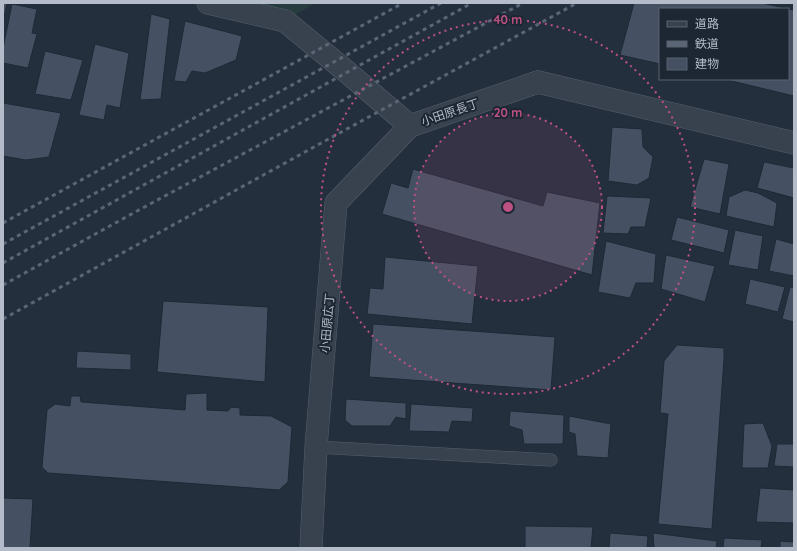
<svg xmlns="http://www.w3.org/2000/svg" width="797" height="551" font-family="Quicksand,'Noto Sans JP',sans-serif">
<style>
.green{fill:#263c3f}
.building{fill:#455162;stroke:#1f2835}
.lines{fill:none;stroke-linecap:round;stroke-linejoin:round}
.service-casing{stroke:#565f6c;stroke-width:13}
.minor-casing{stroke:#565f6c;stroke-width:23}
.tertiary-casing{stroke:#565f6c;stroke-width:23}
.service{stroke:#38414e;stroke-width:12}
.minor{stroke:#38414e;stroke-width:22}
.tertiary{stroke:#38414e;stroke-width:22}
.rail{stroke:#5a6575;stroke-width:3;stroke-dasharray:4 4;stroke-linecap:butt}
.ring{fill:none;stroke:#bd5182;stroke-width:2;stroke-dasharray:2 4}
.labels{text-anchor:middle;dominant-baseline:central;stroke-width:4;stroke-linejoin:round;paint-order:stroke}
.street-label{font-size:12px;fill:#b4bcc9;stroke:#1d2633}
.centre{fill:#bd5182;stroke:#1d2633;stroke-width:2}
.ring-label{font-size:12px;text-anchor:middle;font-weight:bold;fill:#bd5182;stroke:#1d2633;stroke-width:4;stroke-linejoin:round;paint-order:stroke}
</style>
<rect width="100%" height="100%" fill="#242f3e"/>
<path class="green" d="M208,3H315L285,21Z"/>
<path class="building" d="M3,3H7L3,22Z
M634,3H762L794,10V96L723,79H788V9H660V64L620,55Z
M12,4L37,9L32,33L37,34L28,68L3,63V48Z
M151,14L170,19L161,99L140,100Z
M185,21L242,36L236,60L205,73L192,71L186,82L174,81Z
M95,44L129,53L120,108L107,105L104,120L79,115Z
M45,51L83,60L71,100L35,94Z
M3,103L61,113L49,157L26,160L3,156Z
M612,127L642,129L643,147L653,157L649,178L637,185L608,181Z
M704,159L729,164L720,214L690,207Z
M764,162L794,168V198L757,188Z
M413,169L543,206L547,192L600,203L592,275L382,214L391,183L408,188Z
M745,190L758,193L777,203L774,227L726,216L729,197Z
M607,196L651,198L645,227H631L628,234L603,233Z
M677,217L729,230L724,253L671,240Z
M735,230L763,236L758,270L728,265Z
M776,239L794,244V276L769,271Z
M606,241L656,254L654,283H636L630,298L598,292Z
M666,255L715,266L705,302L661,289Z
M385,257L478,266L472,324L367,314L370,288L383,289Z
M750,279L785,287L778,312L745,304Z
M790,287L794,288V322L782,319Z
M163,301L268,307L265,382L157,372Z
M373,324L555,337L551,390L369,377Z
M677,345L724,348V359L712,529L658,524L668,414L660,413L664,361Z
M77,351L131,354V370L76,368Z
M207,393V410L228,411L231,407L240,408V415L271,416L292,427L288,482L279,490L48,473L42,467L47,410L55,404L70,406L71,396H80L81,402L185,410L186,394Z
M346,399L406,403V419L396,417L390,426H352L345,420Z
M411,404L473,408L472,422L452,421L449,432L409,431Z
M510,411L564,415L563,444H524L522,430L509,426Z
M569,416L611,424L608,458L577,456L575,434L569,432Z
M763,423L772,446L768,468H742L744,424Z
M777,444H794V467L774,466Z
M760,488L794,490V523L756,522Z
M3,498L33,499L30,548H3Z
M525,526L593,527L591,548H525Z
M610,533L648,536L647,548H609Z
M653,533L717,541L716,548H654Z
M724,538L762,540L761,548H723Z
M780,541L794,542V548H780Z"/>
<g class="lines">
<g class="service-casing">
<path id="service" d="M316,447L551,460"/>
</g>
<g class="minor-casing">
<path id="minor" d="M208,3L285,21L347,72L410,126L538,82
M311,548L316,447L336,203L410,126"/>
</g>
<g class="tertiary-casing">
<path id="tertiary" d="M538,82L794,143"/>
</g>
<use href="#service" class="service"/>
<use href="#minor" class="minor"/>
<use href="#tertiary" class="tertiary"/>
<path class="rail" d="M3,223L403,3
M3,244L441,3
M3,263L472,3
M3,285L137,211L523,3
M3,319L314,147L577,3"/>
</g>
<circle cx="508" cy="207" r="94" fill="#bd5182" fill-opacity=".12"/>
<g class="ring">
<circle cx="508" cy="207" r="94"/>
<circle cx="508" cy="207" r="187"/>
</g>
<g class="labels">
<g class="street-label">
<text transform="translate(450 112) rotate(-19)">小田原長丁</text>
<text transform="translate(327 323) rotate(-85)">小田原広丁</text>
</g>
</g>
<circle cx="508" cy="207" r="6" class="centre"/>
<g class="ring-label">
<text x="508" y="24">40 m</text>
<text x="508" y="117">20 m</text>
</g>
<rect width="797" height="551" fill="none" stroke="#b4bcc9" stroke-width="8"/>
<rect x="659" y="8" width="130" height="72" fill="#1d2633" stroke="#59626f"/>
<rect x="667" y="21" width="20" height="6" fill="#38414e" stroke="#59626f"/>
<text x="695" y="28" font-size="12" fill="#b4bcc9">道路</text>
<rect x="667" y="41" width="20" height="6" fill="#5a6575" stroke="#59626f"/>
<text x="695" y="48" font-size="12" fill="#b4bcc9">鉄道</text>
<rect x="667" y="58" width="20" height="12" fill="#455162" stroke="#59626f"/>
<text x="695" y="68" font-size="12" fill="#b4bcc9">建物</text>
</svg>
